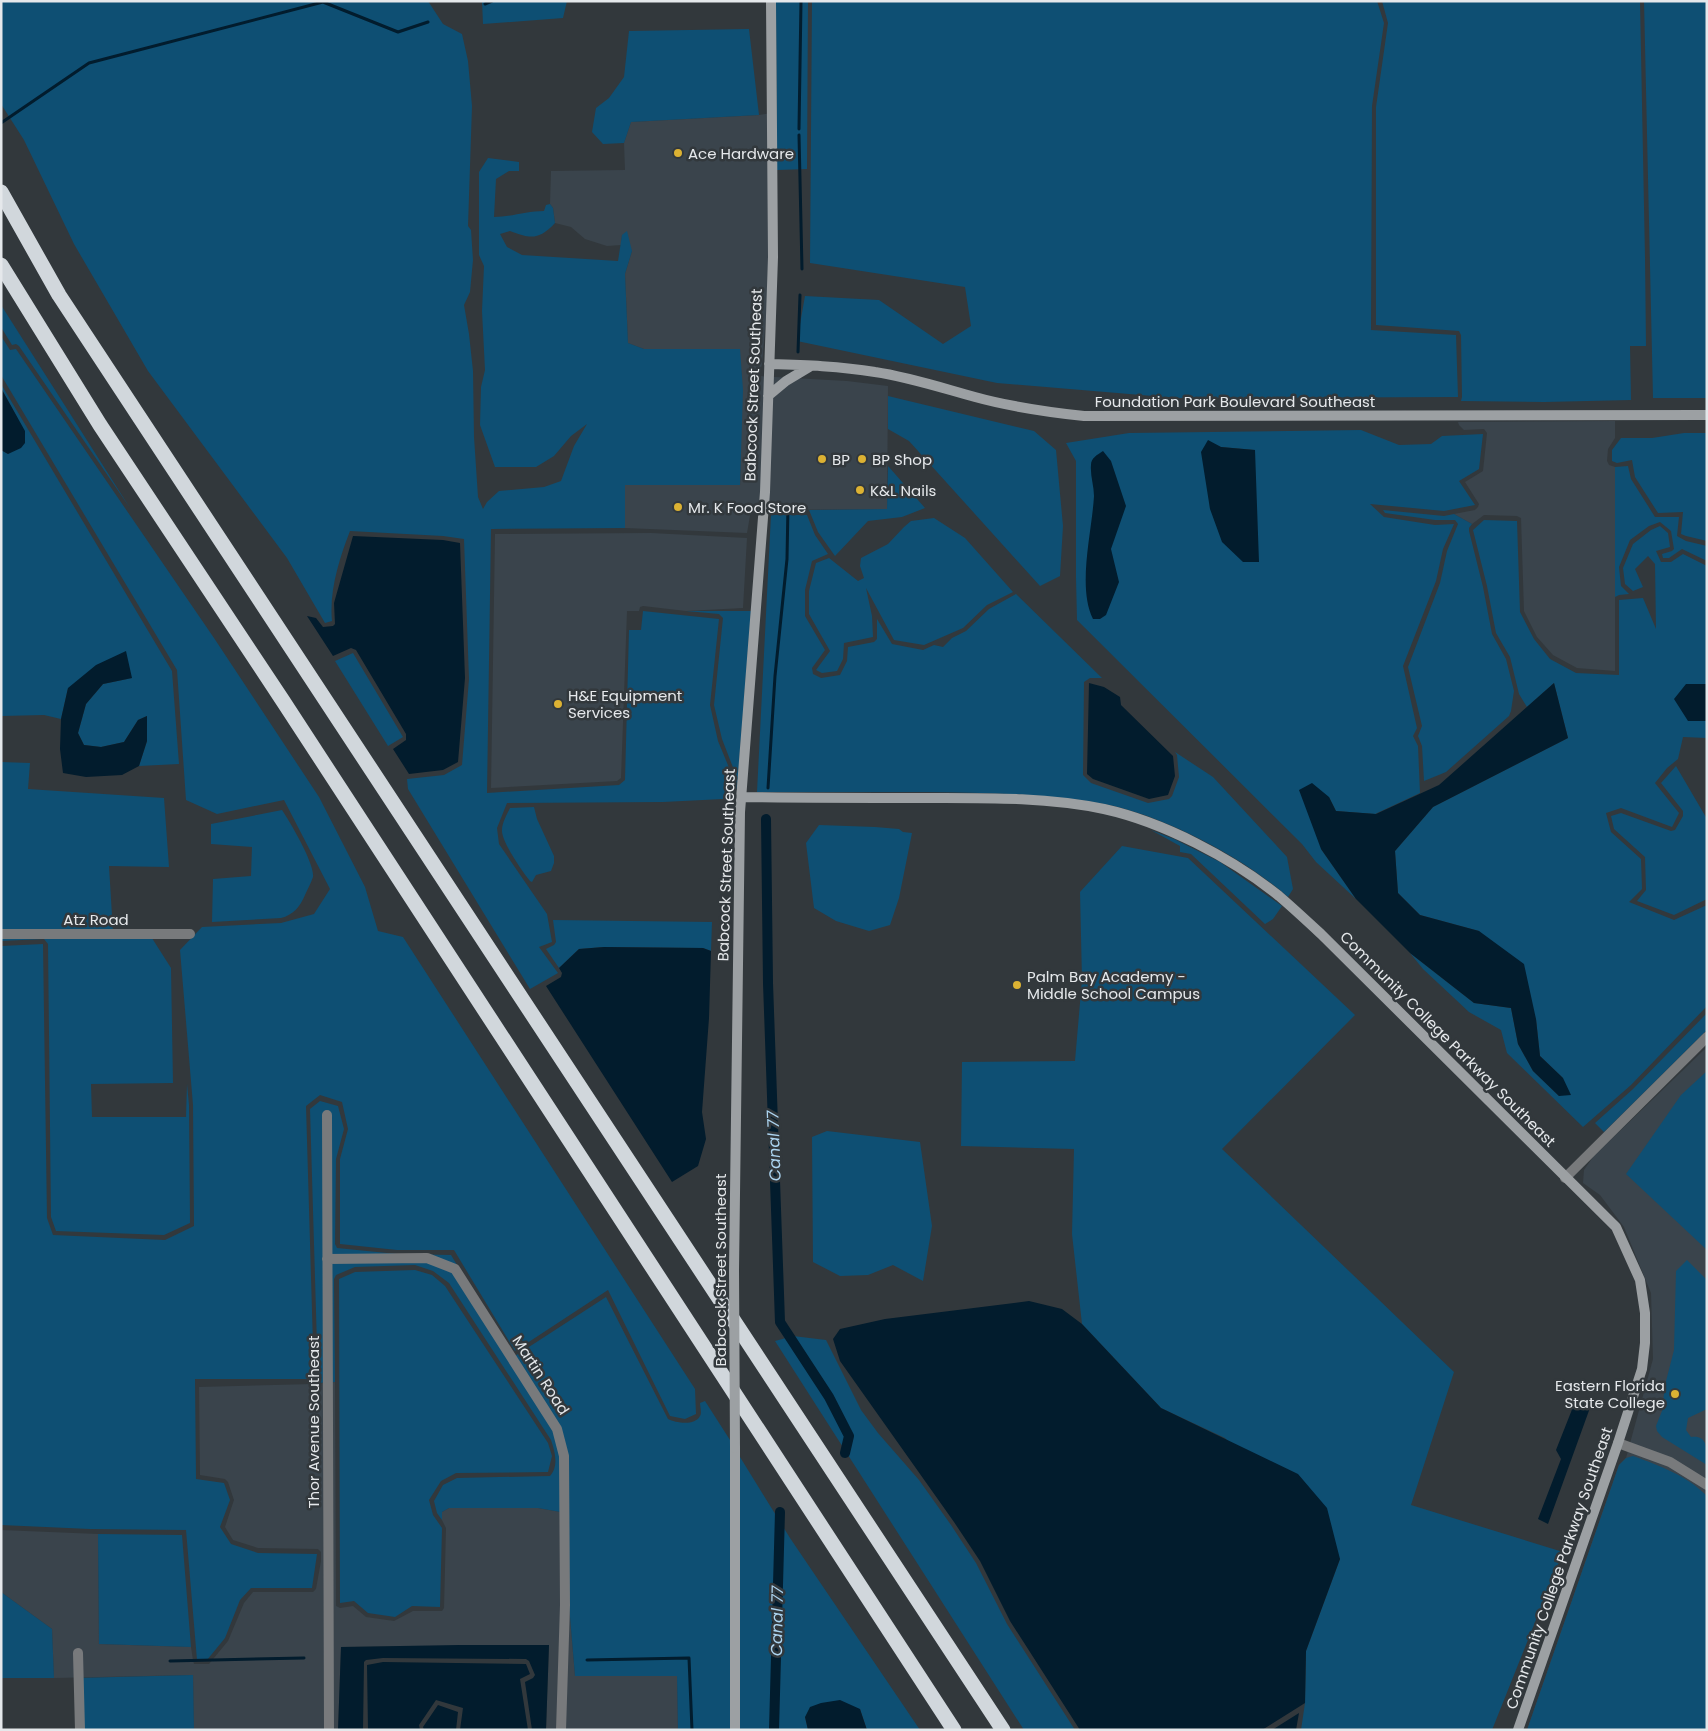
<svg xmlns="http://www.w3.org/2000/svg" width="1708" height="1731" font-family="Poppins,sans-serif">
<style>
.built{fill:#3a444c}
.green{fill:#0e4f73;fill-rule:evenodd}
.water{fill:#021c2d}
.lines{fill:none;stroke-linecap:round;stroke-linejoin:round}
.stream{stroke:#021c2d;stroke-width:3}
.canal{stroke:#021c2d;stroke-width:10}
.street{stroke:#787a7c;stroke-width:10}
.secondary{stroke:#9ca0a3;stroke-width:10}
.highway{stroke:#d1d7dc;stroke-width:15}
.secondary-bridge{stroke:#9ca0a3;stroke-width:10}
.poi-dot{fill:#dcb233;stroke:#32383c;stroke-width:2}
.labels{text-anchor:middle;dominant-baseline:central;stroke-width:5;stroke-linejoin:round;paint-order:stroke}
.poi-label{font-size:15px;fill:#e5e8eb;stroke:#32383c;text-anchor:start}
.street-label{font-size:15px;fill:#e5e8eb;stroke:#32383c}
.water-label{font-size:16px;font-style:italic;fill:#acd4f0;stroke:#32383c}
</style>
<rect width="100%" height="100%" fill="#32383c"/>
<path class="built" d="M772,113L767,306L762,364L759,376L847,381L888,386L887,509L751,510L747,533L625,528V485H740L742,376L740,363V349H644L628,343L625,274L632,251L622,235L621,245L607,246L585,239L571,227L555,223L553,208L550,204L551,171L625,170L624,143L631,122L759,115Z
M1615,421V438L1608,449L1607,461L1609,465L1615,467V671L1577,668L1553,655L1537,637L1524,611L1521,518L1517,516L1484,515L1472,524L1454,514L1475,510L1478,507L1479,504L1465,482L1483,471L1487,433L1484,429L1464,430L1459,425L1458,422Z
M651,533L747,538L743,608L686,611L643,606L640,607L639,611H627L621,778L617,781L491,788L495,534Z
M1707,1047V1730H1527L1619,1465L1626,1458L1653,1359L1651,1293L1624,1227L1600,1195L1583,1183L1584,1170L1593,1157Z
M335,1382L336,1606L340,1608L353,1606L366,1617L394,1621L413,1611H442L444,1608L446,1528L442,1520V1512L449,1508H538L566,1513L568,1593L575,1676H677L678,1730H546L549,1645L341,1647L338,1730H194L193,1675L54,1678L52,1629L1,1592V1530L98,1534L99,1644L191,1647L193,1660L194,1664H209L228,1641L244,1603L253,1592H313L316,1589L321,1561V1552L318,1549L258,1548L233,1540L225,1527L234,1500L228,1482L225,1479L200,1475L199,1387L314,1384Z"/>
<path class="green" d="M1,1H428L443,24L462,34L468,61L472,106L468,226L471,230L473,260L470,292L464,305L469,334L473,371L474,437L478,497L483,509L487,502L499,491L544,487L561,481L574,446L587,424L571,436L554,456L536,467H495L480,425L481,387L485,370L482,311L484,266L479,255V172L488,158L519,162V171H509L496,179L494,217C511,217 527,211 544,211L546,205L550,204L553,208L555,223C539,240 531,239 510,231L500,234L507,247L522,255L618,261L622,235L627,231L632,251L625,274L628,343L644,349H740L743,390L740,485H625V528L491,529L487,793L619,785L625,780L629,630H641L643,611L719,619L710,705L718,741L730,770L723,799L663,802L507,803L497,828L499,844L547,914L552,942L539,947L558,973L530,989L408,789L407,779L444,775L462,765L469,679L464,539L443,536L350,531C339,559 329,592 332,621L325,623L287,558L148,371L74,244L24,140L1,104Z
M482,1H567L563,18L483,24Z
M776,1H808L807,169L777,170Z
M812,1H1377L1384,23L1372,106L1371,330L1456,335L1458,397L1177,398L997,383L797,341L805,296L879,300L943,344L971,326L965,287L810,263Z
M1382,1H1640L1645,257L1646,346H1630L1631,400L1544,402L1461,401L1462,397L1461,335L1459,331L1376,325V107L1388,23Z
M1644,1H1707V398H1653Z
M749,29L759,115L631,122L624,143L603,144L592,132L596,108L609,98L624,77L629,31Z
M1,305L130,508L19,346L16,344L12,345L1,327Z
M1,336L10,350L16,349L214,638L319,797L365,887L378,931L403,937L695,1389L696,1414L685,1419L670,1416L608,1290L515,1351L454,1250H397L340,1244V1159L348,1129L342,1102L320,1095L306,1106L314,1379H195L196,1479L224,1483L230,1500L220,1527L231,1544L258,1553L317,1554L312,1588H251L240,1600L225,1638L207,1660H197L186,1530L90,1529L1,1525V946L43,944L47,1218L53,1235L165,1240L194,1226L193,1105L180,950L202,927L281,923L314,914L330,889L284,800L217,814L186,800L177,670L1,375Z
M1,384L172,671L179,764L139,766L147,741V716L138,720L124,742L101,747L84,745L78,733L86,704L103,684L132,678L68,688L61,719L44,715L1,716V450L8,454L18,419L1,388Z
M888,396L1034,431L1056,450L1063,526L1060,576L1040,586L909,441L888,429Z
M1361,430L1399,445L1431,444L1442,436L1483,434L1479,469L1459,481L1475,505L1444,511L1370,504L1384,517L1435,525L1454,524L1443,549L1436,581L1403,666L1417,728L1413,736L1418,746L1420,793L1375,814L1336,811L1329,797L1321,849L1356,899L1316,862L1302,844L1077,620L1076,578V461L1066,443L1129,433ZM1208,441L1221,447L1255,450L1210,509Z
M1684,433H1707V541L1686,536L1681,534L1683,512L1658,513L1635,477L1632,460L1617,463L1612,461V450L1621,438H1652Z
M888,466L925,508L902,517L868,521L835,556L818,532L809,510L887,509Z
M1628,466L1631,479L1655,517H1679L1677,536L1686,541L1707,546V561L1682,549L1669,558H1663L1662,554L1672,551L1674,549L1671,531L1660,522L1649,526L1630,540L1619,567L1621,586L1629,594L1619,595L1615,597V467Z
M1383,510L1444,516L1454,514L1472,524L1469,528V531L1483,587L1492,634L1506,659L1514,691L1511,711L1509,716L1446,772L1424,781L1422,746L1418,736L1422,726L1408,667L1440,583L1447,551L1458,524L1455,520H1435L1385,513Z
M771,515H807L815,535L828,554L812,561L805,590V616L825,650L812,668L813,674L821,678L840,675L847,661L848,647L874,642L877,639V619L892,644L923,650L934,645L943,647L952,638L966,631L989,609L1016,594L1102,678H1090L1084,682L1083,775L1091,783L1148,803L1169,799L1172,796L1179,777L1177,755L1175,752L1213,777L1287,857L1293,889L1288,897C1243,857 1163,815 1104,804C1046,793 987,793 927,792C871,792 814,792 757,792Z
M934,518L965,538L1013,592L987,605L963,628L924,645L894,640L866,588L872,616L873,637L844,643L843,659L837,671L822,673L816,670L830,651L809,614V591L816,563L829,558L858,581L864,578L860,566L861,558L888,544L904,527L911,521Z
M1484,520L1517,521L1520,612L1534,639L1550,659L1576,673L1619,675V600L1643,598L1656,629L1655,564L1648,556L1635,569L1643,587L1633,591L1625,584L1623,568L1633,544L1651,530L1660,526L1668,533L1670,547L1656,551L1661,562H1671L1683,554L1707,566V684H1686L1688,721H1707V738L1683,737L1678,759L1667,768L1655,783L1679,813L1672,827L1621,808L1606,813L1611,832L1641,859L1642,889L1629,902L1674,920L1707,905V1006L1631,1085L1583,1127L1507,1053L1501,1030L1469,1012L1423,969L1410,953L1474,1003L1511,1008L1518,1044L1533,1071L1559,1096L1563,1078L1540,1056L1536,1019L1479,931L1420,915L1398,893L1395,851L1433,807L1568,738L1554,683L1527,707L1519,694L1510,657L1496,633L1487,586L1473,530Z
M686,611H751L737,789H730L734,770L722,739L714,705L723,618L719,614Z
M353,653L403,737L388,746L335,661Z
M1,762L30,763L28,789L164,798L169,867L109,866L113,932L150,935L171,968L173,1083L91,1084L92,1117H186L187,1084L189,1105L190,1223L164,1235L56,1231L51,1217L48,944L44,939L1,941Z
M1676,766L1707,819V899L1674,915L1637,901L1646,890L1645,857L1614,829L1611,816L1621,813L1671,831L1675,830L1683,816V811L1661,783Z
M534,807L537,819L554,856V863L551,871L536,875L532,882L530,881C522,871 501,841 502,830C502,823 507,814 510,808Z
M282,810C290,822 315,864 313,877C311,883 307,890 305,895C300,907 293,915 281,918L212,922L213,879L251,876L252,847L211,844V824Z
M819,825L875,827L899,829L903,832L912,833L899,898L890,925L869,931L836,921L814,908L806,843Z
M1151,830L1174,839L1220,862L1282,906L1273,919L1265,924L1191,854L1180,852V846Z
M1122,846L1188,858L1355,1015L1222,1149L1454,1372L1411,1505L1563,1552L1492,1730H1301L1305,1703L1306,1651L1340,1559L1225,1438L1161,1408L1082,1324L1072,1234L1074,1149L961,1146L962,1062L1075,1061L1082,980L1080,892Z
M553,920L712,922L711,951L703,948L604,947L579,949L559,968L546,949L554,945L556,942Z
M1707,1013V1030L1604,1132L1595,1123L1633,1089Z
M1707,1071V1250L1626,1174L1681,1095Z
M320,1101L338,1106L344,1129L336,1159L335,1244L337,1248L397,1254L451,1255L511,1354L515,1356L606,1297L668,1419C676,1423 695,1426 700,1416C702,1413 700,1406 700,1403L705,1401L730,1440V1730H678L677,1676H575L568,1593L566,1513L538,1508H449L442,1512V1520L437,1513L434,1501L443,1485L457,1478L550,1476C559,1466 555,1452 551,1440L449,1283L433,1271L415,1265L355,1267L336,1275L334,1279L335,1382L317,1383L318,1379L310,1109Z
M827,1131L920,1142L932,1226L923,1281L893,1265L868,1275L840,1276L813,1262L812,1137Z
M1687,1260L1707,1280V1409L1688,1418L1686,1430L1691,1437C1708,1435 1707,1449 1707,1465L1662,1437L1657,1431L1656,1426L1662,1411L1665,1385L1674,1350L1676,1271Z
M415,1270L432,1275L445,1286L548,1443L552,1456L548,1472L456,1473L441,1481L429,1500L433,1515L442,1528L440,1607L412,1606L395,1617L368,1613L354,1601L340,1603L339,1279L355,1272Z
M793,1336L826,1340L861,1410L878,1433L919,1480L951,1525L976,1563L1007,1624L1075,1730H1024L775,1341Z
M1633,1456C1660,1466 1686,1475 1707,1496V1730H1527L1619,1465L1626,1458Z
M740,1457L790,1538L920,1730H867L860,1709L805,1717L808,1730H740Z
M98,1534L182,1535L191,1647L99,1644Z
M1,1592L52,1629L54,1678H1Z
M193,1675L194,1730H76V1678Z"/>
<path class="water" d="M1,388L25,431V443L21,448L8,454L1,450Z
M1208,440L1221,447L1255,450L1259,562H1243L1222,542L1210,509L1201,452Z
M1103,451L1111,461L1126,506L1111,549L1119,582L1106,615L1100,619H1093C1077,587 1092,532 1094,496C1094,486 1090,475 1091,465C1091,458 1097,455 1103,451Z
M353,536L443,540L460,543L465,678L458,762L443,770L409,774L393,749L406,740V734L356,650L351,648L333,656L307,616L316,618L323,627L333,626L335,624L334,603Z
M126,651L132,678L103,684L86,704L78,733L84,745L101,747L124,742L138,720L147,716V741L139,766L122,775L86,777L63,773L60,749L61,719L68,688L96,665Z
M1089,683L1104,687L1120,697L1121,705L1173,756L1175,776L1168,795L1149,799L1093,779L1087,774Z
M1554,683L1568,738L1433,807L1395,851L1398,893L1420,915L1479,931L1524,964L1536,1019L1540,1056L1563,1078L1571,1095L1559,1096L1533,1071L1518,1044L1511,1008L1474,1003L1410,953L1356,899L1321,849L1299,790L1312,783L1329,797L1336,811L1376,814L1439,785Z
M1686,684H1707V721H1688L1674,699Z
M604,947L703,948L711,951L709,1018L702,1112L706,1139L698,1166L672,1182L546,986L561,977L562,973L559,968L579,949Z
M1029,1301L1062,1309L1082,1324L1161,1408L1298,1474L1327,1508L1340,1559L1306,1651L1305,1703L1262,1730H1080L1010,1621L980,1561L954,1522L840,1361L833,1339L840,1329L885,1319Z
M1586,1399L1591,1405L1548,1524L1538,1519L1561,1459L1556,1450L1573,1407Z
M459,1645H549L546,1730H532L525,1682L533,1678L535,1675L529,1661L526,1659L383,1658L366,1660L364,1662L363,1730H338L341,1647Z
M383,1662L526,1664L530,1674L520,1679L528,1730H460L463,1708L436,1700L419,1725L420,1730H368L367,1665Z
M840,1700L860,1709L867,1730H808L805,1717L810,1707L821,1703Z
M438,1705L458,1712L456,1730H424L423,1727Z
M1299,1713L1296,1730H1272Z"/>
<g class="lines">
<path class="stream" d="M485,4L492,1
M1,123L89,63L323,2L398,32L428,22
M799,129L801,1
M799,135L802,269
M798,352L800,295
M768,788L775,676L787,559L788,506
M587,1660L689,1658L692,1730
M170,1661L304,1658"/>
<path class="canal" d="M766,819L768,983L780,1322L829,1397L849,1436L845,1453
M774,1730L780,1512"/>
<path class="street" d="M1,934H190
M327,1115L329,1730
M1565,1178L1707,1037
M327,1259L427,1258L455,1269L557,1429L564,1456L565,1605L561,1730
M1618,1443L1670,1462L1707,1485
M78,1653L80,1730"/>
<path class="secondary" d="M769,364C804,365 840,366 875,372C909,377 942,388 975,397C1011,407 1047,412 1084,416L1707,415
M768,396L786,381L811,366
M741,797C803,798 865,798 927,798C985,798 1046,797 1104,809C1163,822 1232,858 1279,896C1293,908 1307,921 1321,934L1616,1227L1640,1280L1645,1313V1343L1642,1369L1618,1443L1518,1730
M734,1270L740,812L765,492L773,257L771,1
M735,1448V1730"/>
<path class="highway" d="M1,192L59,295L1003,1730
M1,265L100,425L283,701L954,1730"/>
<path class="secondary-bridge" d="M734,1270L735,1448"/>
</g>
<g class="poi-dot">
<circle cx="678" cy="153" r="5"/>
<circle cx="822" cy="459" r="5"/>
<circle cx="862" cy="459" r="5"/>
<circle cx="860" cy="490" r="5"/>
<circle cx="678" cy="507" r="5"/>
<circle cx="558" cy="704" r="5"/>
<circle cx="1017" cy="985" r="5"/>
<circle cx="1675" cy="1394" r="5"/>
</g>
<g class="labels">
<g class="poi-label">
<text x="688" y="153">Ace Hardware</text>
<text x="832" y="459">BP</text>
<text x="872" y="459">BP Shop</text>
<text x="870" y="490">K&amp;L Nails</text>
<text x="688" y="507">Mr. K Food Store</text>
<text x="568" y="695">H&amp;E Equipment<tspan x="568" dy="17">Services</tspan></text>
<text x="1027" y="976">Palm Bay Academy -<tspan x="1027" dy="17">Middle School Campus</tspan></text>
<text x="1665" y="1385" text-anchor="end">Eastern Florida<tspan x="1665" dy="17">State College</tspan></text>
</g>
<g class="street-label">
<text transform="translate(753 385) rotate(-88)">Babcock Street Southeast</text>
<text x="1235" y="401">Foundation Park Boulevard Southeast</text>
<text transform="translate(726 865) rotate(-88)">Babcock Street Southeast</text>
<text x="96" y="919">Atz Road</text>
<text transform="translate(1448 1039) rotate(45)">Community College Parkway Southeast</text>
<text transform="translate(720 1270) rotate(-90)">Babcock Street Southeast</text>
<text transform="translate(541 1375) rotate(57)">Martin Road</text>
<text transform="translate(313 1422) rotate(-90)">Thor Avenue Southeast</text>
<text transform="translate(1559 1568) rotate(-71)">Community College Parkway Southeast</text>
</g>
<g class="water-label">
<text transform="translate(774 1146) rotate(-92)">Canal 77</text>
<text transform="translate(777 1621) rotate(-89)">Canal 77</text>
</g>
</g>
<rect width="1708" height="1731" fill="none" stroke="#e5e8eb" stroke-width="5"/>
</svg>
